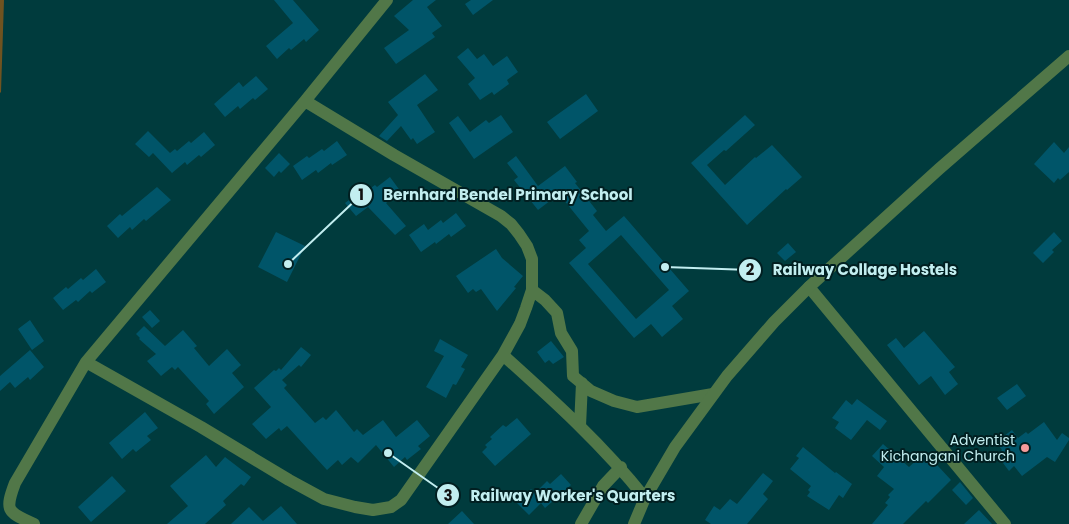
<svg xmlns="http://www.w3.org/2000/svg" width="1069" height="524" font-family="Poppins,sans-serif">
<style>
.green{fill:#6f5320}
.building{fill:#005569;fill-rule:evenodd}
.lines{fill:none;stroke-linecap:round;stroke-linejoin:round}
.minor{stroke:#517748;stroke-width:12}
.tertiary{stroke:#517748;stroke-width:12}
.poi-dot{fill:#f59b9b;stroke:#011f21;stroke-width:2}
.labels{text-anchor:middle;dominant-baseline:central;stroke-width:4;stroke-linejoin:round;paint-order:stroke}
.poi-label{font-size:14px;fill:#c2eef0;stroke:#011f21;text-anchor:end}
.leader{fill:none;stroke:#c2eef0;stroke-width:2}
.callout-dot{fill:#c2eef0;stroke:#011f21;stroke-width:2}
.mark-label{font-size:15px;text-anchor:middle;font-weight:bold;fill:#111}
.callout-label{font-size:15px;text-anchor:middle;font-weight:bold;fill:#c2eef0;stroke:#011f21;stroke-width:4;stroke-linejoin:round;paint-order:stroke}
</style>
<rect width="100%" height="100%" fill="#003b3d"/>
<path class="green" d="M0,0H4L1,92L0,93Z"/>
<path class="building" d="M274,0H293L319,30L306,42L304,39L291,50L289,48L277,59L266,46L293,23Z
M413,0H436L427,7L442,26L432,33L435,37L396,64L384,48L409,30L394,16Z
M471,0H493L473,15L465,4Z
M468,48L477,59L484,54L493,66L507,56L518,72L507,80L509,84L494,95L492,92L480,100L468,84L475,78L457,57Z
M425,74L438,90L417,105L435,132L417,144L413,138L411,140L401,126L387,141L379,136L398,115L388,102Z
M256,76L268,89L255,100L253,98L240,109L238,106L225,117L214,104L239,82L243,87Z
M586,94L598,111L560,139L547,122Z
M501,115L513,132L474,159L449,123L458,116L470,132L486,120L489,123Z
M745,115L755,125L726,151L724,150L707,165L725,185L755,157L756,158L772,145L802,177L787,190L786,189L747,225L691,163Z
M148,131L170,153L175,149L177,151L189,141L191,143L204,132L215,145L201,157L199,155L187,165L185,162L172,173L153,153L149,157L135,144Z
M337,141L347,155L332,165L331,163L318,173L316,170L302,180L293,166L307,156L309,158L322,149L324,151Z
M1054,142L1064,153L1069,147V172L1060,180L1058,178L1054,183L1034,164Z
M279,153L290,164L281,173L279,171L274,177L265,168Z
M516,156L538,186L565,166L577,182L575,183L597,211L593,215L606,231L624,216L689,291L672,306L683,319L662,337L651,324L634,338L569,263L586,248L579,240L589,231L559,194L538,210L514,180L518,177L507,163ZM621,235L669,290L636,319L588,264Z
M390,177L401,192L386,203L406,226L395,235L368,207L356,216L345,203L360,192L361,195L375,185L377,187Z
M157,187L171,200L146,221L144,219L132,230L130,227L118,238L107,226L120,214L122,216Z
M456,213L466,226L451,237L449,234L436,244L435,242L421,252L409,235L424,224L428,230L441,220L443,223Z
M276,232L305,246L287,282L258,267Z
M1054,232L1062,241L1052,250L1054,252L1043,263L1033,253Z
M788,243L796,252L785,261L777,253Z
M496,249L502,258L523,276L514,287L516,288L497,311L481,289L476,292L473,289L468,293L456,276Z
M96,269L106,282L92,293L90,291L78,302L76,300L63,310L53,298L66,287L68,289L81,278L83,280Z
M150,310L160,321L152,328L142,317Z
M30,320L44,341L32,350L18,329Z
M144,326L165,346L183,330L197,346L194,348L209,366L227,349L241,365L232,373L244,387L214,414L206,404L209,401L178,367L175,370L172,367L161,376L147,361L156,354L139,339L140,338L136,334Z
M924,331L955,367L949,372L958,384L945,395L931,376L919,385L887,345L896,338L904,348Z
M440,339L468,355L461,367L465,369L456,385L453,384L446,398L426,387L444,356L434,351Z
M551,341L564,357L553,364L549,360L545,363L537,352Z
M301,347L311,355L301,367L299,365L282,380L287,385L284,388L315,423L323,417L326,420L336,410L354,432L357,429L363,435L383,420L396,437L417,420L430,436L418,446L421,449L407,460L405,457L394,467L376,445L358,463L351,457L342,465L338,460L327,470L287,426L281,431L279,428L266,439L252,424L271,407L254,388L274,370L276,371L279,368L281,370Z
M30,350L44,367L30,380L28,377L15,388L10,382L0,391V376Z
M1017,384L1026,396L1007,410L997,398Z
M857,399L887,421L880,430L867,420L851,440L835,428L839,422L832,418L846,400L852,405Z
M145,412L158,428L147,436L151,440L136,452L133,449L122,459L109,443Z
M517,418L531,434L495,466L482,452L487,447L485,445L492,439L490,437L503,425L506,427Z
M1044,422L1057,440L1062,433L1069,438V440L1055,462L1047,457L1022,476L1014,466L1009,471L997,455L1002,450L996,442L1012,430L1018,438L1026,432L1028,434Z
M883,444L909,467L925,452L951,480L928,503L926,501L903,524H872L888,505L885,503L890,497L888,495L894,489L877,476L884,467L872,456Z
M803,447L835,473L836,472L852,484L843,498L839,495L829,510L807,496L810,492L808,490L811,486L790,469L799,458L796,456Z
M206,455L216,467L225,457L251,477L244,486L241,484L223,501L226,505L205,524H167L188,506L170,486Z
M763,473L773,481L763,494L768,499L747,524H711L705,520L714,506L720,510L730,499L737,504Z
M561,474L571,485L545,508L541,503L529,515L517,503L531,489L535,493L547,481L550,484Z
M112,476L126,491L91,522L78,507Z
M960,482L973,498L966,505L952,490Z
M281,506L297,524H231L249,507L263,521Z
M979,510L992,524H964Z
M462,511L474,524H448Z"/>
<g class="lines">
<path class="minor" d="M809,287L1005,524
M532,290L545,300L557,313L561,333L572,351L573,376L591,391L614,401L637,407L713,394
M503,355C553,400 603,445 645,498
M86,362L201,427L289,480L324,499L355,507L373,510L391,507L401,500L503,355L520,324L526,308L532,290V259L527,246L519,234L511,224L501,216L394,155L305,101
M580,426L582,383
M34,524C8,512 4,512 15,483L86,362L305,101L387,0
M581,524L603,486L621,467"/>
<path class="tertiary" d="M634,524L645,498L675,447L727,376L774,322L809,287L939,169L1069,56"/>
</g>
<circle class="poi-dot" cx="1025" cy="448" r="5"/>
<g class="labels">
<g class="poi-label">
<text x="1015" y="440">Adventist<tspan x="1015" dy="16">Kichangani Church</tspan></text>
</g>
</g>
<path class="leader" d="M288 264L361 195M665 267L750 270M388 453L448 495"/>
<g class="callout-dot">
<circle cx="288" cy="264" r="5"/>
<circle cx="665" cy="267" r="5"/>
<circle cx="388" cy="453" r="5"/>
<circle cx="361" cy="195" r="12"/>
<circle cx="750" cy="270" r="12"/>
<circle cx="448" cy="495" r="12"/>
</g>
<g class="mark-label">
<text x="361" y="200">1</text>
<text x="750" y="275">2</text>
<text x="448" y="501">3</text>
</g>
<g class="callout-label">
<text x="508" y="200">Bernhard Bendel Primary School</text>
<text x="865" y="275">Railway Collage Hostels</text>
<text x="573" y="501">Railway Worker's Quarters</text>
</g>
</svg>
